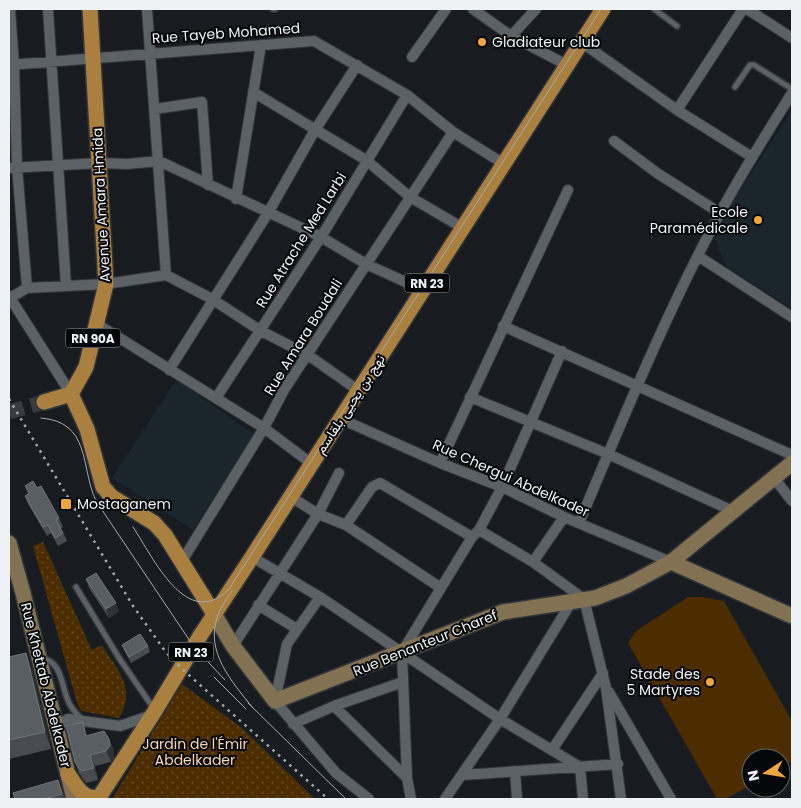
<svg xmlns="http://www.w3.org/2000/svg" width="801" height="808" font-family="Poppins,Vazirmatn,sans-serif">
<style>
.built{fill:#1b252c}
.grass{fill:url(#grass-dots)}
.park{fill:#4b2d00}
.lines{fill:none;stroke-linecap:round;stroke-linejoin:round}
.primary-tunnel{stroke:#383c40;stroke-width:15;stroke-dasharray:15 8;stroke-linecap:butt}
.service-casing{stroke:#333639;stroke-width:8}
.minor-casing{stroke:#333639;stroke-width:12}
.secondary-casing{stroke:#333639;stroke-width:18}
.primary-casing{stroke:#333639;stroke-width:18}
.service{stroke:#5c6165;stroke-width:5}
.minor{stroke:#5c6165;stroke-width:10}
.secondary{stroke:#837153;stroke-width:15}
.primary{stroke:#aa8040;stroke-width:15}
.tram{stroke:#a5a9ac;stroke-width:1}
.rail{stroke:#a5a9ac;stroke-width:2.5;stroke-dasharray:2.5 5;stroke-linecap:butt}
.wall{fill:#484c50}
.shaded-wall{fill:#2d3236}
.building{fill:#595e62;stroke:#717579}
.poi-dot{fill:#f0a63f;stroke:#050708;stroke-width:2}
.labels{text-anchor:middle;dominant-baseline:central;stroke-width:4;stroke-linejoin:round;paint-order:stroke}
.shield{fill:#050708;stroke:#a8acad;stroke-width:1}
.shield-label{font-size:12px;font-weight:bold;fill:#eef2f4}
.street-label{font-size:14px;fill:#eef2f4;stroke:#050708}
.poi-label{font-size:14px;fill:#eef2f4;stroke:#050708;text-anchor:start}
.park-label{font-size:14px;fill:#f6d7b3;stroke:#050708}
</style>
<defs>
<pattern id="grass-dots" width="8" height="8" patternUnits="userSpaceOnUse" patternTransform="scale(1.25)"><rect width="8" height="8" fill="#4b2d00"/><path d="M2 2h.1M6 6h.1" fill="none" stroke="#654c26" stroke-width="1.8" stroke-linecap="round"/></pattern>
</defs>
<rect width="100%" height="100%" fill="#181c20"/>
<path class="built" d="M792,110V308L725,266L715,238L732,202Z
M177,379L255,435L193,530L112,478Z"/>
<path class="grass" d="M43,542L92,650L102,645C118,671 137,688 119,718L81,711L77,703L33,546Z
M182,684L242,728L315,799H112Z"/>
<path class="park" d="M688,597H702L724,601L792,721V761L781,768V758H751V785L726,799H717L628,643L636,631Z"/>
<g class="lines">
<path class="primary-tunnel" d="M9,412L44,402"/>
<g class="service-casing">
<path id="service" d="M273,9H275
M654,9L677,26
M735,87L750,65H754L792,89
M76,587L119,658L154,709
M41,658C61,661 61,682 67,698C70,707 76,714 83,720"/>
</g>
<g class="minor-casing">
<path id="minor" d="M10,9L14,65L17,167L27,288
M48,9L66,286
M147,9L166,275
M473,9L511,36L567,65
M747,9L792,38
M511,36L536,9
M581,42L677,110L752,157
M412,57L446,9
M9,65L314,41L407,95L453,132L504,164
M253,92L366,160L410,197L463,228
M155,109L202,102L208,185
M677,110L743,9
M614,141L657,173L720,213
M9,168L100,163L127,164L159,161L321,237L366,264L423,290
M236,199L261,45
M698,256L792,317
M9,296L71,394
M10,298L27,288L106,284L166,275L212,299L261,331L308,355L359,391
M97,324L264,428L312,464
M503,326L792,455
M169,370L268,213L315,130L357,65
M470,397L608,454L735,512
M216,398L321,237L407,95
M341,419L440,463L502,487L564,517L671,562
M440,463L568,190
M774,478L792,501
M291,497L318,514L346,525L441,588
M579,523C623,419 666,313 720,213C742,172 767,133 792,93
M346,525L372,487L380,483L472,537
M479,530L533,562L584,599L606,688L621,799
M252,557L320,597L500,719L580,767L583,799
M182,561L264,428L284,390L453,132
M533,562L564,517
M320,597L287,644L275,701L336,773L369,799
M258,605L297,629
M233,646L318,514L339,473
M402,652L472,537L479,530L502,487L562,351
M402,653L407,778L411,799
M609,692L671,799
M334,706L407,778
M293,724L334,706L403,682
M56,727L68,719L120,726L152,715
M552,750L603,673
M515,771L517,799
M463,775L618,764
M445,799L500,719L572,601"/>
</g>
<g class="secondary-casing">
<path id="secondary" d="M9,543L23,593L74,799
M671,562L792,616
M214,614L233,646L275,701L503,612L595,598L626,586L671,562L792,463"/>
</g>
<g class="primary-casing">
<path id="primary" d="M90,9L106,284L86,367L71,394L87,429L103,487L112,497L154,523L165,535L214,614
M44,402L71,394
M68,774C76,785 83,801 99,797
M98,799L155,711L200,636L252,557L603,9"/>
</g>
<use href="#service" class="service"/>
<use href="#minor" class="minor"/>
<use href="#secondary" class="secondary"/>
<use href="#primary" class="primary"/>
<path class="tram" d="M41,418C91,422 80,466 96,501L194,647L225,680
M133,527C153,557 187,632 229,589L601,9
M232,591C227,599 221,606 218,615C204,651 232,682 253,708
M214,677L246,709
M248,703L346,799"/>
<path class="rail" d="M9,399L133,606L165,651L181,668L328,799"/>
</g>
<path class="wall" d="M25,486L37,488L59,518L63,527L61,528L67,541L58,546L51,533L47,536L28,504L25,496L28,494Z
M86,579L119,611L109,618L89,588Z
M122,645L148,646L150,652L131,663L124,650Z
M26,653L32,670L51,749L9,759V657Z
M87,735L109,739L114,751V757L111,762L95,766L98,780L86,783L79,773L75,762Z
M58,780L65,799H15Z"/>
<path class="shaded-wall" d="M116,603L119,611L109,618L106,609Z
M26,653L32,670L51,749L45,732Z
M109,739L114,751V757L111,762L106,751Z
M90,755L95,766L98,780L94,768Z"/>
<path class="building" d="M33,481L37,488L41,486L59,518L56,520L63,533L55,538L48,525L43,527L25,496L30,493L25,486Z
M96,573L116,603L106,609L86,579Z
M140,634L148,646L129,657L122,645Z
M26,653L45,732L9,740V657Z
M83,722L86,736L104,731L109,739L110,746L106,751L90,755L94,768L81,771L75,762L66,726Z
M58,780L62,794L44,799H15L13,793Z"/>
<g class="poi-dot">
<circle cx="482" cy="42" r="5"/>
<circle cx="758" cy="220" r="5"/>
<rect x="60" y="498" width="12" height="12" rx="2.5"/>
<circle cx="710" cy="682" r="5"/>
</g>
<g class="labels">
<g class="shield">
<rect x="404.5" y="273.5" width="45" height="19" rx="4"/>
<rect x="65.5" y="328.5" width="55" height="19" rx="4"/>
<rect x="168.5" y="642.5" width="45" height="19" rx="4"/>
</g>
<g class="shield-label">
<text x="427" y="283">RN 23</text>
<text x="93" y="338">RN 90A</text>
<text x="191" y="652">RN 23</text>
</g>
<g class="street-label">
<text transform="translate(226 33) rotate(-4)">Rue Tayeb Mohamed</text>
<text transform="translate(101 205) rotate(-93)">Avenue Amara Hmida</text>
<text transform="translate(301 240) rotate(-58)">Rue Atrache Med Larbi</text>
<text transform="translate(303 337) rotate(-58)">Rue Amara Boudali</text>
<text transform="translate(350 404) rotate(-57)">نهج بن يحيى بلقاسم</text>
<text transform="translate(511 478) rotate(24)">Rue Chergui Abdelkader</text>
<text transform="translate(425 643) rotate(-22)">Rue Benanteur Charef</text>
<text transform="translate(46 685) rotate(76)">Rue Khettab Abdelkader</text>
</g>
<g class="poi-label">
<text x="492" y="42">Gladiateur club</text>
<text x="748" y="212" text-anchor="end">Ecole<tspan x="748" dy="16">Paramédicale</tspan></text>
<text x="77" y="504">Mostaganem</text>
<text x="700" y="674" text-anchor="end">Stade des<tspan x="700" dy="16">5 Martyres</tspan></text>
</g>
<g class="park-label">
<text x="195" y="744">Jardin de l'Émir<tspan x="195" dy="16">Abdelkader</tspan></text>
</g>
</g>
<rect width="801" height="808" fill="none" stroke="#eef2f4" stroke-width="20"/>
<g transform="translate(766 773) rotate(258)"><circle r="24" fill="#050708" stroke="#626566"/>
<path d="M0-4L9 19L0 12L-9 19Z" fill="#f0a63f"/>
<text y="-8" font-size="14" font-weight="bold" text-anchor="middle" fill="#eef2f4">N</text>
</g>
</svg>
